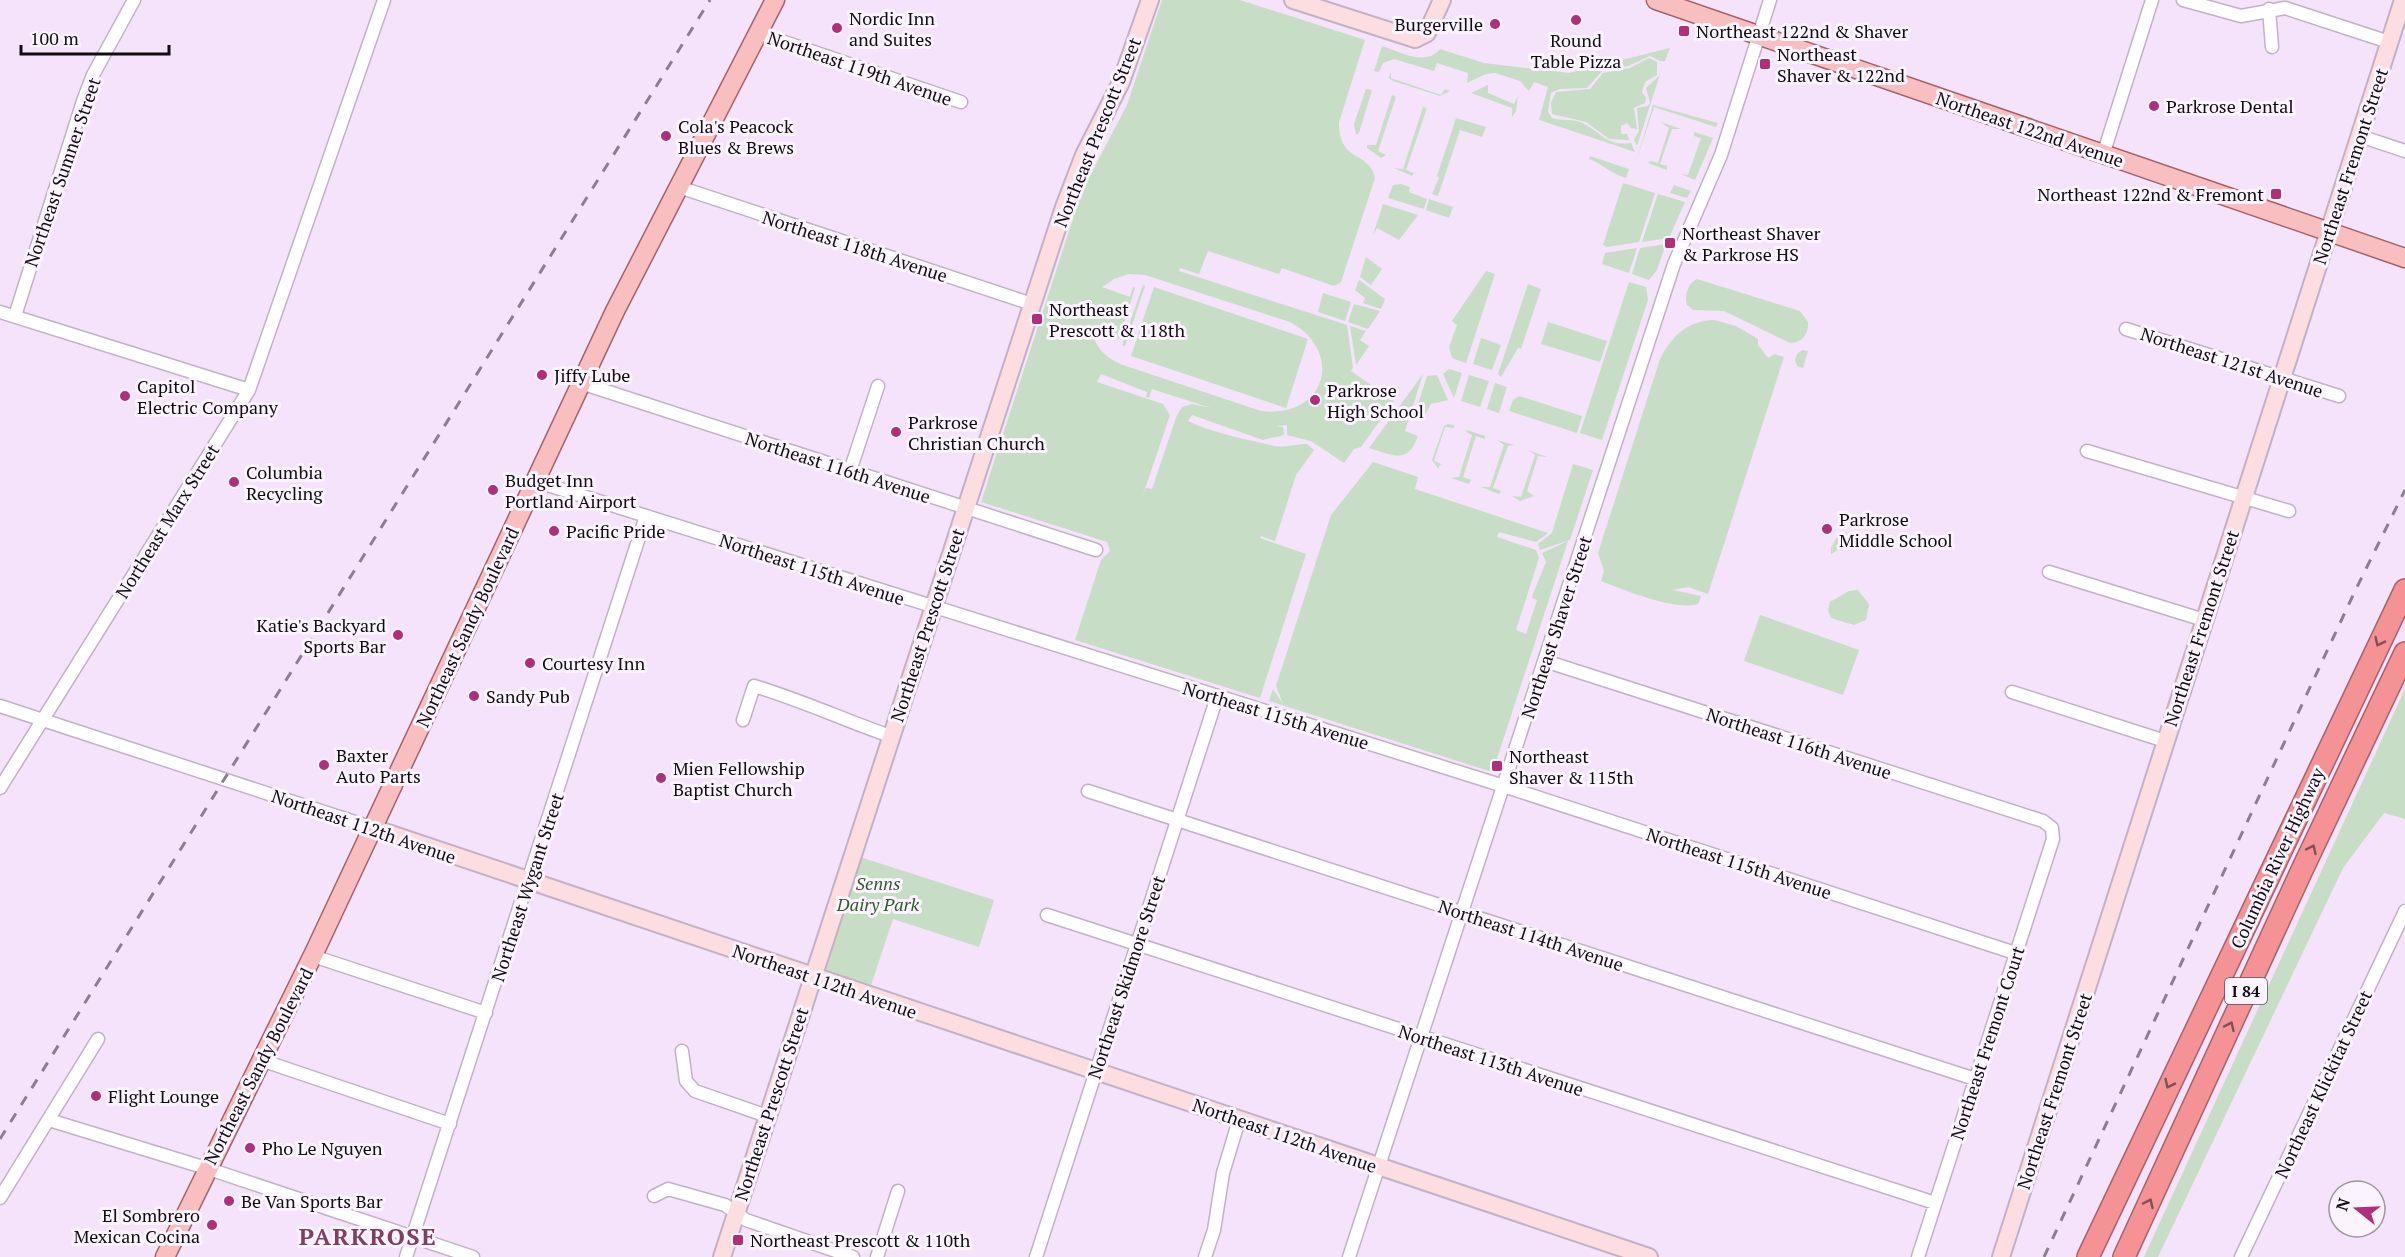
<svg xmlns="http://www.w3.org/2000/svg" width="2405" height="1257" font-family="'PT Serif',serif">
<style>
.green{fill:#c7ddc5;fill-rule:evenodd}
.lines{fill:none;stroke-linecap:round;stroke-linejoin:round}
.street-casing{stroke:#c2b1c8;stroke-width:15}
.secondary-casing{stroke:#c2b1c8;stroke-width:20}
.primary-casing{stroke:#a56368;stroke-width:21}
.highway-casing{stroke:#a56368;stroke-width:24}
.street{stroke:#fff;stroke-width:12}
.secondary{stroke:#fcdee0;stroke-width:16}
.primary{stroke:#f8bec0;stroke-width:18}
.highway{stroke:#f49296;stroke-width:21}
.rail{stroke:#8a7f8f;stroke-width:3;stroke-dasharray:10 10;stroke-linecap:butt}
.oneway{stroke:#834f55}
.poi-dot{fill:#b02f7a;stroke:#fbf4fe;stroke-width:2}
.labels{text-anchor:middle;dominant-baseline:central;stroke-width:6;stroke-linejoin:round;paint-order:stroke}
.shield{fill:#fbf4fe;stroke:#58525a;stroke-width:1.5}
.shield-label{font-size:16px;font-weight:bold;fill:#120c14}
.poi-label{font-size:18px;fill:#120c14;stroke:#fbf4fe;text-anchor:start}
.street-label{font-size:18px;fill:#120c14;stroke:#fbf4fe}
.park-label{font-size:18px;font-style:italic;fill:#2e5c2d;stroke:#fbf4fe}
.district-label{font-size:24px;font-weight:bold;letter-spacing:1.5px;fill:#803e60;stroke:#fbf4fe}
</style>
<rect width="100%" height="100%" fill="#f4e3fb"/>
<path class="green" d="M1162,0H1240L1365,40L1339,122C1338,163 1370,151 1375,178L1341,282L1334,286L1282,268L1279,274L1208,251L1199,274L1180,268L1179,271L1347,325L1353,368L1351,371L1394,401L1361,447L1354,449L1344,463L1311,441L1287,435V425L1276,426L1283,427L1284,435L1263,440L1192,415L1188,421C1215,434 1246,439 1274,446C1283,448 1297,444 1307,444L1314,450L1296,475L1275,541L1261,536L1260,538L1306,554L1260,698L1075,640L1101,560L1110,551L1107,542L981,502L1082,191L1127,105ZM1129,274L1145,275L1290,322C1345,352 1326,419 1261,411L1120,364C1104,356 1096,347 1090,330L1119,339L1135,288L1133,287L1130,297L1102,287L1114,279ZM1101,374L1147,392L1146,397L1149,398L1152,389L1211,408L1192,404L1182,407L1177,415L1152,489L1146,488L1142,498L1170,415L1163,404L1097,382Z
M1382,46C1401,52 1425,67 1440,49L1484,63L1569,73L1670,48L1665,61H1660L1650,56L1628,66L1603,70L1587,88L1559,89L1551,93L1548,112L1552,118C1561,121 1572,119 1580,122C1600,130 1605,147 1631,143L1635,152L1539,120L1548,87L1534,82L1529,91L1520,81L1495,73L1486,74L1467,83L1468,73L1437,63L1434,71L1394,59L1383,63L1379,72L1374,71Z
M1649,58L1657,62V75L1645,82L1642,92L1646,98L1645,103L1634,108L1637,129L1631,128L1627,123L1621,126V134H1627L1629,140L1609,139L1586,122L1552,114L1551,103L1556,92L1590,89L1603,73L1630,68Z
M1663,65L1637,146L1634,140L1639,131L1637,108L1648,106L1650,103L1646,88L1659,76Z
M1391,70V78L1441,95L1445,89L1450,91L1440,96L1393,81L1389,78Z
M1488,85V93L1514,104L1518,96L1516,111L1512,117V108L1471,93Z
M1366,89L1372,90L1359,133L1356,135L1354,124Z
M1392,95L1396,97L1378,151L1386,155L1381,158L1367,148V145H1376Z
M1653,105L1718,123L1716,127L1654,107L1636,162Z
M1423,107L1427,108L1406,170L1414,173L1412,176L1394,168L1403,169Z
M1456,118L1486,127L1482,137L1460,130L1438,196L1432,194L1439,178L1437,176Z
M1661,122L1681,129H1672L1660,164L1667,166V170L1648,163L1651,161L1658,163L1669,128Z
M1694,132L1713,138L1695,180L1681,174L1688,175L1701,138L1694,136Z
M1590,156L1629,169L1626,178C1611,174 1603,164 1589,159Z
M1623,183L1655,193L1639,242L1607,247L1603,245Z
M1401,184L1410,187L1409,192L1427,199L1424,209L1388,198L1393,185Z
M1674,185L1691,191L1687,198L1670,193Z
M1658,194L1685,202L1669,238L1642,242Z
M1429,199L1453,207L1449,218L1426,210Z
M1383,204L1418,215L1399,240L1377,228L1373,235Z
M1666,244L1657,270L1649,280L1632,274L1640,248Z
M1637,248L1629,273L1602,264L1605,253Z
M1366,257L1382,269L1371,285L1360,277Z
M1486,271L1495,274L1466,363L1452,358L1449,347L1457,325L1452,321Z
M1697,279L1800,311L1808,322C1809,334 1802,343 1790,343L1724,311L1693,310L1687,305C1684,296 1688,283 1697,279Z
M1359,280L1385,299L1381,309L1363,303L1365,298L1355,290Z
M1629,282L1646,287L1648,300L1602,440L1580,433Z
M1528,284L1541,289L1521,349L1518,348L1501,377L1498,374Z
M1143,285L1145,286L1125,346L1122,345Z
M1154,287L1308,339L1286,408L1131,356Z
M1323,293L1351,302L1345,321L1318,312Z
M1354,304L1380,311L1368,329L1348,322Z
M1714,320L1736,326L1758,339V345L1768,358L1775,354L1784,357L1708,594L1688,587L1673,590L1701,596L1698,604C1674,611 1625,590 1601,581L1604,571L1598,553L1660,359C1672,336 1687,321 1714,320Z
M1548,322L1607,341L1600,362L1541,344Z
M1350,326L1366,331L1360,340L1369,346L1356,365Z
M1481,338L1501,345L1492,370L1473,364Z
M1802,350L1808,351L1803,368L1797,366L1795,360L1797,354Z
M1449,369L1462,373L1454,398L1443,374Z
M1423,374L1405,431L1418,436C1408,465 1392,455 1369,448Z
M1437,375L1448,400L1431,404L1423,418L1418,416L1416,410L1427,376Z
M1469,375L1489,381L1480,407L1461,401Z
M1495,383L1507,387L1499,413L1487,409Z
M1519,396L1582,416L1577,433L1509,411L1513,400Z
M1448,424L1454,425V428L1445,427L1434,461L1441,464L1438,468L1432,460L1444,426Z
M1467,430L1485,436V439L1476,436L1463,477L1471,480L1469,484L1451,478L1459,477L1472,435L1466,432Z
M1497,440L1514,445L1508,446L1493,488L1501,491L1499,494L1481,487H1490L1504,445Z
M1528,450L1547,457L1538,456L1527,491L1534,496L1520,501L1512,496L1521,497L1535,455Z
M1373,462L1418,477L1415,489L1548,533L1536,542L1499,532L1497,537L1536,550L1539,558L1516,630L1526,634L1537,600L1532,598L1533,594L1546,562L1542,553L1568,541L1494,768L1489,771L1269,701L1273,689L1283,704L1276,686L1331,515Z
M1573,464L1593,470L1570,540L1540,550L1538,544L1552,533Z
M1847,532L1844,546L1831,554V548L1839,533Z
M1858,590L1869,604L1866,620L1854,625L1831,618L1828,610L1830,602L1849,591Z
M1760,615L1859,650L1843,695L1744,661Z
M2405,689V819L2384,813L2343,868L2158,1257H2144Z
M860,857L994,900L979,947L893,919L870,988L828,973L825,966Z"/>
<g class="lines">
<g class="street-casing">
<path id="street" d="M2183,0L2241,16L2285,8L2389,42
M2269,9L2272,47
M758,33L961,102
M2360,136L2405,151
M2103,155L2152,0
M679,187L1032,304
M0,312L249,390
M15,316L83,101L93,75L134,0
M2126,329L2339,396
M581,383L1096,550
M2087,451L2289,511
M850,471L878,386
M535,481L1494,783L2015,953
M2049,572L2204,620
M1545,661L2043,821L2052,828L2053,839L1918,1257
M2012,692L2165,741
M0,706L373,828
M743,720L754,686C801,700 844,720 890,736
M0,788L249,390L384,0
M1088,791L1975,1079
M1047,915L1935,1203
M313,956L486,1013
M682,1051L686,1081L695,1091L767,1116
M261,1060L450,1124
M49,1120L206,1168L473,1257
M654,1196L668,1189L725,1205L746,1220L853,1257
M0,1198L98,1039
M406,1257L646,516
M877,1257L898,1191
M1036,1257L1217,697
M1205,1257L1214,1230L1223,1173L1239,1120
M1349,1257L1674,264L1721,155L1770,0
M2241,1257L2405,911"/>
</g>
<g class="secondary-casing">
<path id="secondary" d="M1293,0L1415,39L1427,33L1442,0
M373,828L1649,1257
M722,1257L1064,207L1084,155L1121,82L1150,0
M2001,1257L2403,0"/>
</g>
<g class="primary-casing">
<path id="primary" d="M1656,0L2405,258
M165,1257L315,951L615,311L775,0"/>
</g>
<g class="highway-casing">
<path id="highway" d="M2088,1257L2405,590
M2124,1257L2302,870L2405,653"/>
</g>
<use href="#street" class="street"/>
<use href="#secondary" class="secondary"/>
<use href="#primary" class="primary"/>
<use href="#highway" class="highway"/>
<path class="rail" d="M0,1139L710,0
M2044,1257L2355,591L2405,490"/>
</g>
<defs><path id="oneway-chevron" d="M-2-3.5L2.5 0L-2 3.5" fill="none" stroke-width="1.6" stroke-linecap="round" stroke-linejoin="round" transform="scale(1.5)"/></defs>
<g class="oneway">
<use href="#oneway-chevron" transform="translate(2379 642) rotate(116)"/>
<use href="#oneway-chevron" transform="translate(2312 849) rotate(-65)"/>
<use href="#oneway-chevron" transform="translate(2230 1026) rotate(-65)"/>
<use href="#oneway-chevron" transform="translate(2169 1084) rotate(116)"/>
<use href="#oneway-chevron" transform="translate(2149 1203) rotate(-65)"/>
</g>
<g class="poi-dot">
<circle cx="1576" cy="20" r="6"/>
<circle cx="1495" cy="24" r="6"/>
<circle cx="837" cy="28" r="6"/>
<rect x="1678" y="25" width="12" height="12" rx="3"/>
<rect x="1759" y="58" width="12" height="12" rx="3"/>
<circle cx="2154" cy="106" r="6"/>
<circle cx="666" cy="136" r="6"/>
<rect x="2270" y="188" width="12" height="12" rx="3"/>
<rect x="1664" y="237" width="12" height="12" rx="3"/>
<rect x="1031" y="313" width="12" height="12" rx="3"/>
<circle cx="542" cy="375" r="6"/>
<circle cx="125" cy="396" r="6"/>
<circle cx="1315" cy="400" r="6"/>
<circle cx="896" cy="432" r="6"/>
<circle cx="234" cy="482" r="6"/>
<circle cx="493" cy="490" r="6"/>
<circle cx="1827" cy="529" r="6"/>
<circle cx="554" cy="531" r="6"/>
<circle cx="398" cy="635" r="6"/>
<circle cx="530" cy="663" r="6"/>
<circle cx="474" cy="696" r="6"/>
<circle cx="324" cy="765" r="6"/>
<rect x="1491" y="760" width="12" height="12" rx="3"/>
<circle cx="661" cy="778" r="6"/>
<circle cx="96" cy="1096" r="6"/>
<circle cx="250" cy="1148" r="6"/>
<circle cx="229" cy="1201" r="6"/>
<circle cx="212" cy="1225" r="6"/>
<rect x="732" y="1234" width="12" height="12" rx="3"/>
</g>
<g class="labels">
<rect class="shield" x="2225" y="978" width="42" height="26" rx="4.5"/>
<g class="shield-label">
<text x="2246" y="991">I 84</text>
</g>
<g class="poi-label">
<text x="849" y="18">Nordic Inn<tspan x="849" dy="21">and Suites</tspan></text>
<text x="1483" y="24" text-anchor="end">Burgerville</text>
<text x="1696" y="31">Northeast 122nd &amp; Shaver</text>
<text x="1576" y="40" text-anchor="middle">Round<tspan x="1576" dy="21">Table Pizza</tspan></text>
<text x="1777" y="54">Northeast<tspan x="1777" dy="21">Shaver &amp; 122nd</tspan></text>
<text x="2166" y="106">Parkrose Dental</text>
<text x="678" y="126">Cola's Peacock<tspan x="678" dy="21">Blues &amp; Brews</tspan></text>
<text x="2264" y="194" text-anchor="end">Northeast 122nd &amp; Fremont</text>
<text x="1682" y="233">Northeast Shaver<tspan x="1682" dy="21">&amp; Parkrose HS</tspan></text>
<text x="1049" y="309">Northeast<tspan x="1049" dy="21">Prescott &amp; 118th</tspan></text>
<text x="554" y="375">Jiffy Lube</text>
<text x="137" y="386">Capitol<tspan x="137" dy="21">Electric Company</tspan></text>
<text x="1327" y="390">Parkrose<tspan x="1327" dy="21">High School</tspan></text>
<text x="908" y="422">Parkrose<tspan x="908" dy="21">Christian Church</tspan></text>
<text x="246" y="472">Columbia<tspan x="246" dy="21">Recycling</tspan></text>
<text x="505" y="480">Budget Inn<tspan x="505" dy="21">Portland Airport</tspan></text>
<text x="1839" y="519">Parkrose<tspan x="1839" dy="21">Middle School</tspan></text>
<text x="566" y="531">Pacific Pride</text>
<text x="386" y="625" text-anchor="end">Katie's Backyard<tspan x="386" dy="21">Sports Bar</tspan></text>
<text x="542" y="663">Courtesy Inn</text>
<text x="486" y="696">Sandy Pub</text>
<text x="336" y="755">Baxter<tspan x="336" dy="21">Auto Parts</tspan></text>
<text x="1509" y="756">Northeast<tspan x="1509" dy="21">Shaver &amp; 115th</tspan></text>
<text x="673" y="768">Mien Fellowship<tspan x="673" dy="21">Baptist Church</tspan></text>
<text x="108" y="1096">Flight Lounge</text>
<text x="262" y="1148">Pho Le Nguyen</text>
<text x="241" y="1201">Be Van Sports Bar</text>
<text x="200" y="1215" text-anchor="end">El Sombrero<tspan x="200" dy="21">Mexican Cocina</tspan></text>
<text x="750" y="1240">Northeast Prescott &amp; 110th</text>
</g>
<g class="street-label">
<text transform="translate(860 68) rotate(19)">Northeast 119th Avenue</text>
<text transform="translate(2030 129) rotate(19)">Northeast 122nd Avenue</text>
<text transform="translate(1097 132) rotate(-68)">Northeast Prescott Street</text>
<text transform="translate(2350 166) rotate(-72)">Northeast Fremont Street</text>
<text transform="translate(62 172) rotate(-71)">Northeast Sumner Street</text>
<text transform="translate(855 246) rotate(18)">Northeast 118th Avenue</text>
<text transform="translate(2232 362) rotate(18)">Northeast 121st Avenue</text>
<text transform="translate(838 467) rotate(18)">Northeast 116th Avenue</text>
<text transform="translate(167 521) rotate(-58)">Northeast Marx Street</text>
<text transform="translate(812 569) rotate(18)">Northeast 115th Avenue</text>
<text transform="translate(927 625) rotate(-72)">Northeast Prescott Street</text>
<text transform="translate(467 627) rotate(-65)">Northeast Sandy Boulevard</text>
<text transform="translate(1556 627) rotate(-72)">Northeast Shaver Street</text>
<text transform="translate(2201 628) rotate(-72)">Northeast Fremont Street</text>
<text transform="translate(1276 715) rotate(17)">Northeast 115th Avenue</text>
<text transform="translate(1799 743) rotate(18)">Northeast 116th Avenue</text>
<text transform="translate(364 826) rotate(19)">Northeast 112th Avenue</text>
<text transform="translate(2277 858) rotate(-65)">Columbia River Highway</text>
<text transform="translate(1739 863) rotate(18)">Northeast 115th Avenue</text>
<text transform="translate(527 887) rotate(-72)">Northeast Wygant Street</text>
<text transform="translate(1531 935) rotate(18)">Northeast 114th Avenue</text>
<text transform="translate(1126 977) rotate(-72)">Northeast Skidmore Street</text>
<text transform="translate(825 981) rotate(19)">Northeast 112th Avenue</text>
<text transform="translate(1987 1043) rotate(-72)">Northeast Fremont Court</text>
<text transform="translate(1491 1060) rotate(18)">Northeast 113th Avenue</text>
<text transform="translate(258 1066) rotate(-63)">Northeast Sandy Boulevard</text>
<text transform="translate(2323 1084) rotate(-65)">Northeast Klickitat Street</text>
<text transform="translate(2054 1091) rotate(-72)">Northeast Fremont Street</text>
<text transform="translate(771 1104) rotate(-72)">Northeast Prescott Street</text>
<text transform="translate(1285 1135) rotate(19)">Northeast 112th Avenue</text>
</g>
<g class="park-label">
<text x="878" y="883">Senns<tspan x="878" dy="21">Dairy Park</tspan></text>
</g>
<g class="district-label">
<text x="368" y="1236">PARKROSE</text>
</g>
</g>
<g transform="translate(2357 1209) rotate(288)"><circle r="28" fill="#fbf4fe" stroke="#9e97a0" stroke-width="1.5"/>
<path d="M0-4.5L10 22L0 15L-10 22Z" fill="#b02f7a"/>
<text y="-9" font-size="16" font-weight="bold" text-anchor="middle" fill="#120c14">N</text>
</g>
<path d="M21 45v9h148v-9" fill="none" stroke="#120c14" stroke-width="3"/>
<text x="30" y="45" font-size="18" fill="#120c14" stroke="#fbf4fe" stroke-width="4.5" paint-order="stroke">100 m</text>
</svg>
